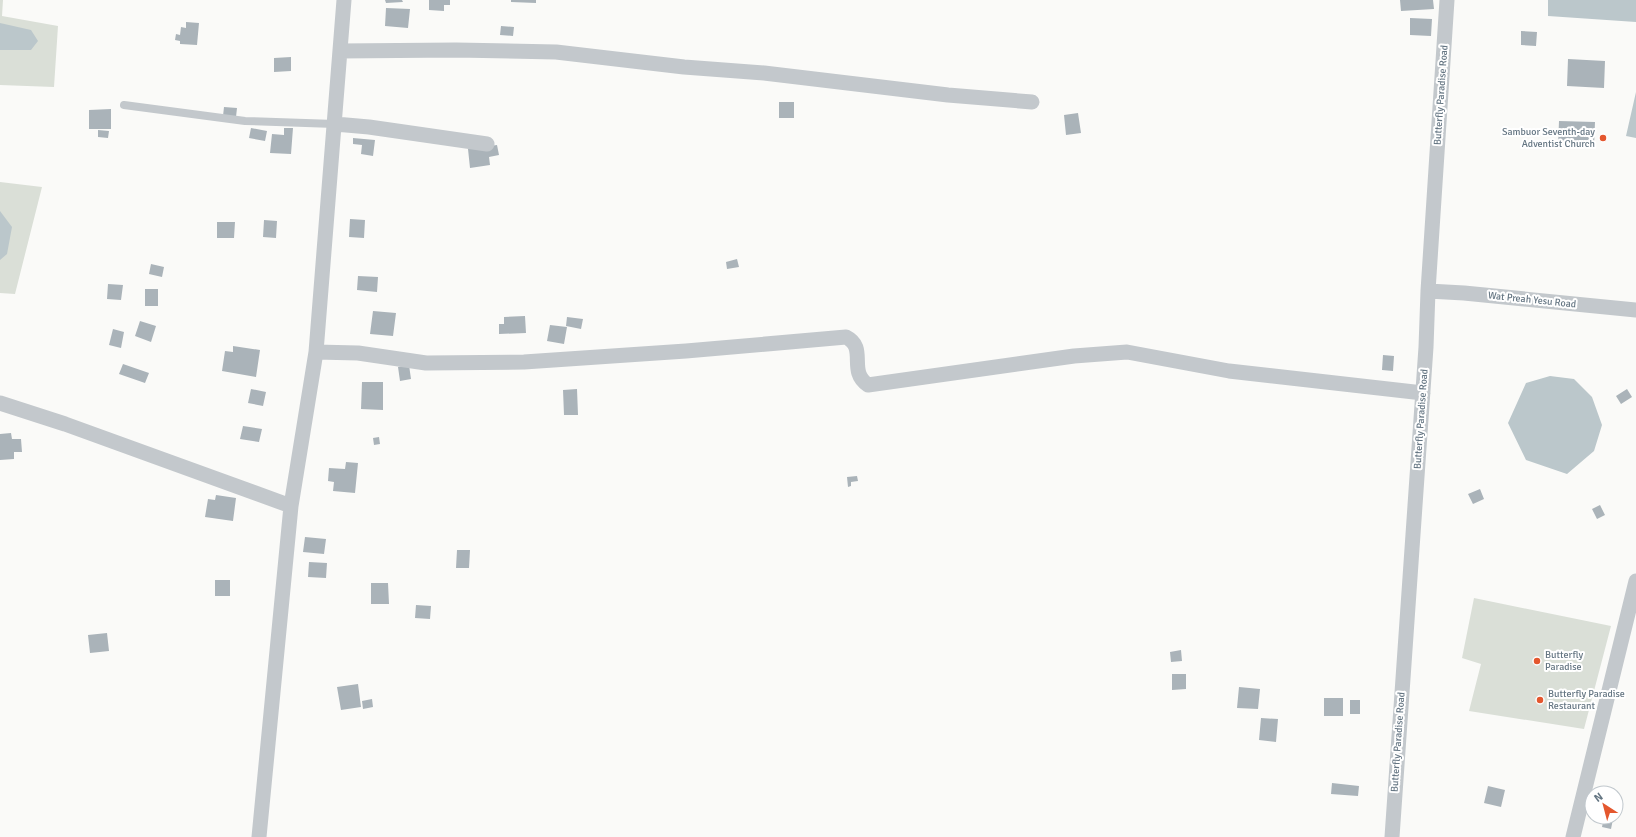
<svg xmlns="http://www.w3.org/2000/svg" width="1636" height="837" font-family="Signika,sans-serif">
<style>
.green{fill:#dadfd7}
.water{fill:#bbc7cb}
.building{fill:#aab3b9}
.lines{fill:none;stroke-linecap:round;stroke-linejoin:round}
.lane{stroke:#c3c8cc;stroke-width:8}
.street{stroke:#c3c8cc;stroke-width:15}
.poi-dot{fill:#e4572e;stroke:#fff;stroke-width:1.5}
.labels{text-anchor:middle;dominant-baseline:central;stroke-width:4;stroke-linejoin:round;paint-order:stroke}
.street-label{font-size:10px;fill:#657683;stroke:#fff}
.poi-label{font-size:10px;fill:#657683;stroke:#fff;text-anchor:start}
</style>
<rect width="100%" height="100%" fill="#fafaf8"/>
<path class="green" d="M0,0H3L2,16L58,26L54,87L0,85Z
M0,182L42,187L15,294L0,293Z
M1474,598L1611,626L1584,729L1469,711L1481,664L1462,658Z"/>
<path class="water" d="M1548,0H1636V22L1548,16Z
M0,23L31,30L38,41L31,50H0Z
M1636,92V138L1626,136Z
M0,211L12,227L7,254L0,260Z
M1550,376L1574,379L1592,397L1602,425L1594,451L1567,474L1526,460L1508,423L1526,383Z"/>
<path class="building" d="M385,0H402L403,2L386,3Z
M429,0H450V5H444V11L429,10Z
M511,0H536V3L511,2Z
M1400,0H1433L1434,9L1401,11Z
M386,8L410,9L408,28L385,26Z
M1410,18L1432,19L1431,36L1410,35Z
M186,22L199,23L197,45L180,44V41L175,40L176,34L180,35L181,27L186,28Z
M501,26L514,27L513,36L500,35Z
M1521,31L1537,32L1536,46L1521,45Z
M291,57V71L274,72V58Z
M1568,59L1605,61L1604,88L1567,86Z
M779,102H794V118H779Z
M224,107L237,108L236,117L223,116Z
M111,109V129H89V110Z
M1078,113L1081,133L1066,135L1064,115Z
M1559,121L1595,122L1594,147H1558Z
M251,128L267,131L265,141L249,138Z
M284,128H293L291,154L270,153L272,134L284,135Z
M98,130L109,131L108,138L98,137Z
M353,138L375,140L373,156L361,154L362,145L353,144Z
M497,145L499,155L489,157L490,165L470,168L468,149Z
M350,219L365,220L364,238L349,237Z
M264,220L277,221L276,238L263,237Z
M217,222H235L234,238H217Z
M737,259L739,267L727,269L726,262Z
M151,264L164,267L162,277L149,274Z
M358,276L378,277L377,292L357,290Z
M108,284L123,285L121,300L107,299Z
M145,289H158V306H145Z
M373,311L396,313L393,336L370,334Z
M525,316L526,333L499,334V324H504V317Z
M567,317L583,319L581,329L566,326Z
M140,321L156,326L151,342L135,336Z
M550,325L567,327L564,344L547,341Z
M113,329L124,332L121,348L109,345Z
M233,346L260,350L256,377L222,371L225,351L233,352Z
M1383,355L1394,356L1393,371L1382,370Z
M123,364L149,373L145,383L119,374Z
M409,365L411,379L400,381L398,367Z
M362,382H383V410L361,409Z
M251,389L266,392L263,406L248,403Z
M577,389L578,415H564L563,390Z
M1627,389L1632,397L1621,404L1616,396Z
M243,426L262,429L259,442L240,439Z
M11,433L12,439H21L22,452H14V459L0,460V434Z
M379,437L380,444L374,445L373,438Z
M346,462L358,463L355,493L333,491L334,482L328,481L329,468L345,469Z
M857,476L858,481L851,482V486L848,487L847,477Z
M1480,489L1484,499L1473,504L1468,494Z
M216,495L236,498L233,521L205,517L208,499L215,500Z
M1600,505L1605,515L1597,519L1592,509Z
M305,537L326,539L324,554L303,552Z
M457,550H470L469,568H456Z
M309,562L327,563L326,578L308,577Z
M215,580H230V596H215Z
M371,583H388L389,604H371Z
M416,605L431,606L430,619L415,618Z
M107,633L109,651L90,653L88,635Z
M1181,650L1182,661L1171,662L1170,652Z
M1172,674H1186V689L1172,690Z
M358,684L361,707L341,710L337,687Z
M1239,687L1260,689L1258,709L1237,708Z
M1324,698H1343V716H1324Z
M372,699L373,707L363,709L362,701Z
M1350,700H1360V714H1350Z
M1261,718L1278,719L1276,742L1259,740Z
M1332,783L1359,786L1358,796L1331,794Z
M1488,786L1505,790L1501,807L1484,803Z
M1604,817L1613,819L1611,829L1602,827Z"/>
<g class="lines">
<path class="lane" d="M124,105L245,121L335,124"/>
<path class="street" d="M340,51L456,50L556,52L684,67L764,73L948,95L1032,102
M335,124L369,127L487,144
M1428,291L1464,293L1636,310
M316,352L358,353L426,363L524,362L686,351L846,337C868,348 847,371 868,385L1074,356L1127,352L1229,371L1423,393
M0,403L65,424L291,506
M259,837L291,506L316,352L344,0
M1392,837L1426,347L1428,291L1447,0
M1573,837L1636,581"/>
</g>
<g class="poi-dot">
<circle cx="1603" cy="138" r="4"/>
<circle cx="1537" cy="661" r="4"/>
<circle cx="1540" cy="700" r="4"/>
</g>
<g class="labels">
<g class="street-label">
<text transform="translate(1441 95) rotate(-86)">Butterfly Paradise Road</text>
<text transform="translate(1532 300) rotate(6)">Wat Preah Yesu Road</text>
<text transform="translate(1421 419) rotate(-86)">Butterfly Paradise Road</text>
<text transform="translate(1398 742) rotate(-86)">Butterfly Paradise Road</text>
</g>
<g class="poi-label">
<text x="1595" y="132" text-anchor="end">Sambuor Seventh-day<tspan x="1595" dy="12">Adventist Church</tspan></text>
<text x="1545" y="655">Butterfly<tspan x="1545" dy="12">Paradise</tspan></text>
<text x="1548" y="694">Butterfly Paradise<tspan x="1548" dy="12">Restaurant</tspan></text>
</g>
</g>
<g transform="translate(1604 805) rotate(324)"><circle r="19" fill="#ffffff" stroke="#c1c8cd"/>
<path d="M0-3L7 15L0 10L-7 15Z" fill="#e4572e"/>
<text y="-6" font-size="11" font-weight="bold" text-anchor="middle" fill="#657683">N</text>
</g>
</svg>
